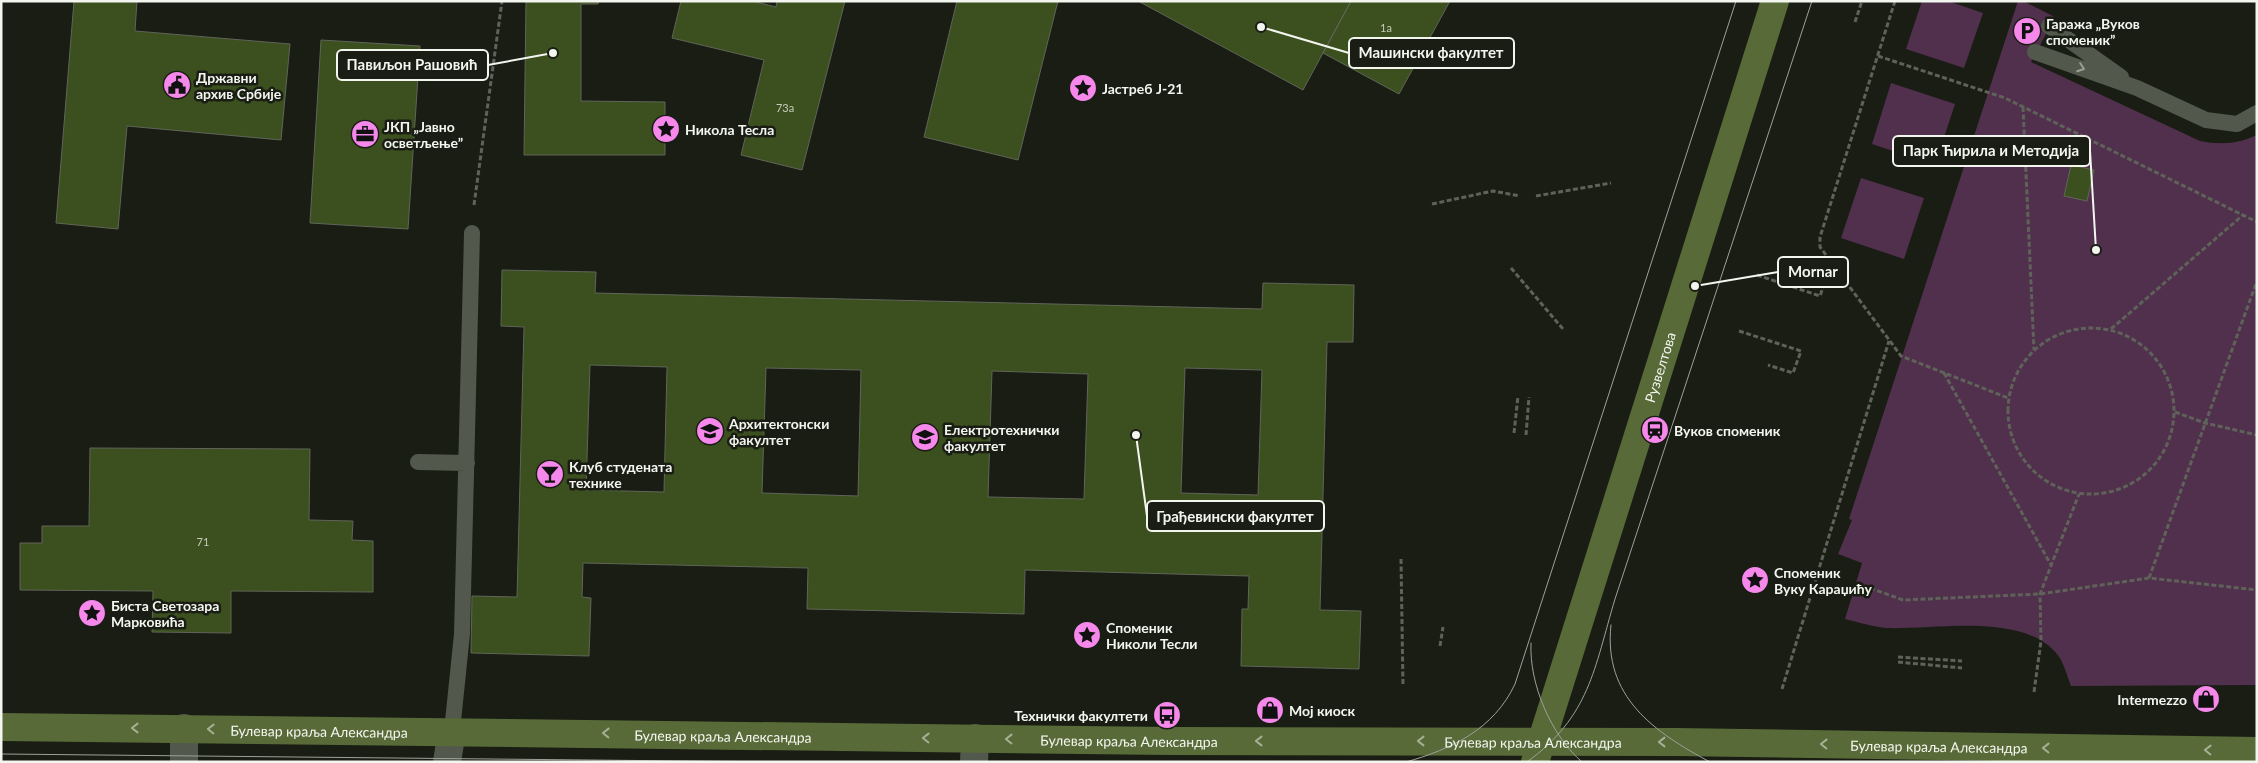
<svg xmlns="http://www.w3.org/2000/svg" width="2258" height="763" font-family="Lato,sans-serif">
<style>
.green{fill:#51304d}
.building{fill:#3c501f;stroke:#606559;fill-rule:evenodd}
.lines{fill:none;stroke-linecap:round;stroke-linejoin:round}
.path{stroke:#5f6259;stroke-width:3;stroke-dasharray:5 2.5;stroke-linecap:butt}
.service{stroke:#52584c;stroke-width:16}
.minor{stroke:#52584c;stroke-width:28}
.tertiary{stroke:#52584c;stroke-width:28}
.secondary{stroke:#586a38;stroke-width:28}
.tram{stroke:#9ea199;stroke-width:1}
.oneway{stroke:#9a9f95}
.oneway2{stroke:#a6b094}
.labels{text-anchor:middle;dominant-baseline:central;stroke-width:5;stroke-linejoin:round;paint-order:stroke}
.number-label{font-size:11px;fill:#c5ccbb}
.poi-label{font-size:14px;font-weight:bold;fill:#f3f6ef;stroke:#191d13;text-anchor:start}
.street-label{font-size:14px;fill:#f3f6ef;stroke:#191d13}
.leader{fill:none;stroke:#f3f6ef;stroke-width:2}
.callout-dot{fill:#f3f6ef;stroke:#191d13;stroke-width:2}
.callout{fill:#191d13;stroke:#f3f6ef;stroke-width:2}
.callout-label{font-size:15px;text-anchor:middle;font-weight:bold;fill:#f3f6ef}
</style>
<rect width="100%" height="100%" fill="#191d13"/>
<path class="green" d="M1922,1H1948L1983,13L1964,68L1906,49Z
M2018,1H2023L2055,17L2031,62L2200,141C2221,145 2237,144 2257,135V685L2071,686C2068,678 2065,668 2061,660C2031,610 1934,630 1887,628C1873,627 1858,622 1845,619L1862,563L1838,554L1852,520L1849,519Z
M1891,83L1955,104L1935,165L1872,144Z
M1861,178L1924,198L1904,259L1841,238Z"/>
<path class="building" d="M74,1H137L135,31L290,44L281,140L127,126L118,229L56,223Z
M526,1H599L598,4H581V101L665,102V155H524Z
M681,1H752L776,7L777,1H845L802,170L741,155L764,60L672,38Z
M957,1H1058L1018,160L924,137Z
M1138,1H1351L1303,90Z
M1351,1H1450L1399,94L1323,53Z
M321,40L420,46L408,229L310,223Z
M2071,165L2094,170L2087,201L2064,196Z
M502,270L596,272L595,293L1262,309L1263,283L1354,285L1353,342H1327L1320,610L1361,611L1359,669L1241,666L1242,609H1248L1249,576L1025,570L1024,614L807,609L808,568L583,563L582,597L591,598L589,656L471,653L472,596L517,597L524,327L501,326ZM590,365L667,367L664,492L586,490ZM766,368L861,370L858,496L762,493ZM1185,368L1262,370L1258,495L1181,493ZM992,371L1088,374L1084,499L988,497Z
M90,448L310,449L309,520L353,521L352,540L373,541V592L231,591V633L152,632L153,591L20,590V543H42V526H89Z"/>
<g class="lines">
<path class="path" d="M1895,1L1820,237V247L1901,356L2008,398
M1855,22L1862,1
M1878,56L2005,98L2257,222
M2023,107L2034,350
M1536,196L1611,183
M1432,204L1493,191L1520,196
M474,205L502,1
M1511,268L1563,329
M1757,275L1820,296L1828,273L1802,265
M2008 411a83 83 0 1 1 166 0a83 83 0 1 1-166 0Z
M2111,329L2243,215
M1739,331L1801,351L1793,373L1768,365
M1944,373L2051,565
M2175,412L2205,423L2257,435
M1514,433L1518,396
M1526,435L1529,397
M1401,559L1403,686
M2149,578L2257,281
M1856,583L1903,600L2040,594L2149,578L2257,590
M1440,646L1443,627
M1898,657L1962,661
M1898,662L1962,668
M1782,689L1889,341
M2034,692L2041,641L2040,594L2079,494"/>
<path class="service" d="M2049,26L2121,77
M2035,52L2137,88L2206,120L2237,124L2257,113
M418,462L467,463
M452,731L462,634L472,233"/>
<path class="minor" d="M184,762V728
M974,762L975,738"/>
<path class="tertiary" d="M447,762L452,731"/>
<g class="secondary">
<path id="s1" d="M1,727L1169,741L1676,742L2257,751"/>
<path id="s2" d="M1535,762L1775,1"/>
</g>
<path class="tram" d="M1611,625C1603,697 1654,732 1710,762
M1531,643C1529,684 1551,735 1582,762
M1,754L784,762
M1406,762C1452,749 1494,729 1515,684L1736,1
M1527,762C1590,716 1594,669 1615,599L1812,1"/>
</g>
<defs><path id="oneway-chevron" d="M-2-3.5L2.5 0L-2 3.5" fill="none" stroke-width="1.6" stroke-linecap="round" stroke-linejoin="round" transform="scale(1.25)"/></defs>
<use class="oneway" href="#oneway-chevron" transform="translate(2081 68) rotate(20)"/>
<g class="oneway2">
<use href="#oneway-chevron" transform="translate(135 728) rotate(-180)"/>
<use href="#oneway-chevron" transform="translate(211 729) rotate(-179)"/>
<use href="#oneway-chevron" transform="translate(606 733) rotate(-179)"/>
<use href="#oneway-chevron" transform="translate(926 738) rotate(-179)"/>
<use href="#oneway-chevron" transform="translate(1009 739) rotate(-179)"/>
<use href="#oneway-chevron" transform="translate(1259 741) rotate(-180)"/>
<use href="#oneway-chevron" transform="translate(1421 741) rotate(-180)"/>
<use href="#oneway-chevron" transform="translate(1662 742) rotate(-180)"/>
<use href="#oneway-chevron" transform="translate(1824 744) rotate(-179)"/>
<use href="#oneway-chevron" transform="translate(2046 748) rotate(-179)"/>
<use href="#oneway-chevron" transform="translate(2208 750) rotate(-179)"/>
</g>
<defs>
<g id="parking-disc" transform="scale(1.4375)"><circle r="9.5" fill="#f788eb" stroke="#191d13"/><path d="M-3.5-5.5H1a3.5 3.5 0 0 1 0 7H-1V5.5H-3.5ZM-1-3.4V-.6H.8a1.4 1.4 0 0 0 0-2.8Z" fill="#111"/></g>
<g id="civic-disc" transform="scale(1.4375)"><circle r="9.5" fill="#f788eb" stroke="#191d13"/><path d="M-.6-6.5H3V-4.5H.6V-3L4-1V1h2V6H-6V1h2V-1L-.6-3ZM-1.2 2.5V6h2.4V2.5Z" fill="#111"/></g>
<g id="sight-disc" transform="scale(1.4375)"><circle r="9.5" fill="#f788eb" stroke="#191d13"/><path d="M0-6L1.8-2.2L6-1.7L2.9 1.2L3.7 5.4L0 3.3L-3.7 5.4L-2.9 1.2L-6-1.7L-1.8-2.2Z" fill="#111"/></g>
<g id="office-disc" transform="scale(1.4375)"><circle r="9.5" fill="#f788eb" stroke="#191d13"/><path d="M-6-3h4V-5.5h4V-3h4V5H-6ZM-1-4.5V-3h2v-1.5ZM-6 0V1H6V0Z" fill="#111"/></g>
<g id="station-disc" transform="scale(1.4375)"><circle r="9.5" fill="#f788eb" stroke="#191d13"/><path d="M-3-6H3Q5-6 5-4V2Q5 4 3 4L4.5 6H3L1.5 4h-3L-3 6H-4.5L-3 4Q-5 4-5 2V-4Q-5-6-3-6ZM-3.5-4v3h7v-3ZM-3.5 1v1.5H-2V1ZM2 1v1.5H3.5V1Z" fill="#111"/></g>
<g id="university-disc" transform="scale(1.4375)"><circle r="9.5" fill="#f788eb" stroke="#191d13"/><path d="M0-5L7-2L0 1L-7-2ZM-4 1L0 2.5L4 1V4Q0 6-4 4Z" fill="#111"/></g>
<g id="bar-disc" transform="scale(1.4375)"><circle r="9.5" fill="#f788eb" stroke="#191d13"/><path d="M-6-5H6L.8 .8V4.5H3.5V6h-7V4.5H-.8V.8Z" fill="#111"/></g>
<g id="shop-disc" transform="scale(1.4375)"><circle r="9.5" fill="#f788eb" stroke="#191d13"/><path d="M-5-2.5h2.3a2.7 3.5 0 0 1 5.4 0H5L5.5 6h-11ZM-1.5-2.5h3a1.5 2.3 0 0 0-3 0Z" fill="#111"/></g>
<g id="bus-disc" transform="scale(1.4375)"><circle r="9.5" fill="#f788eb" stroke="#191d13"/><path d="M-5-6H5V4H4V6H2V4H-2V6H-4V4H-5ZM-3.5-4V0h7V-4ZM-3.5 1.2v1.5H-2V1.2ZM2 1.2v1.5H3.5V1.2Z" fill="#111"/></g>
</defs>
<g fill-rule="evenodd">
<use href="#parking-disc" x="2027" y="31"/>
<use href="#civic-disc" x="177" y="85"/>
<use href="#sight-disc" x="1083" y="88"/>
<use href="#sight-disc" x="666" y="129"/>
<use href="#office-disc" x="365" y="134"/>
<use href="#station-disc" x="1655" y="430"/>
<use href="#university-disc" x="710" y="431"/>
<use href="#university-disc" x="925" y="437"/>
<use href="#bar-disc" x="550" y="474"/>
<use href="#sight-disc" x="1755" y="580"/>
<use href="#sight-disc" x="92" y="613"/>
<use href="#sight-disc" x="1087" y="635"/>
<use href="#shop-disc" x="2206" y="699"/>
<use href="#shop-disc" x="1270" y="710"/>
<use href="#bus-disc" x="1167" y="715"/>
</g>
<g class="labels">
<g class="number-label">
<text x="1386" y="27">1a</text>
<text x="785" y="107">73a</text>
<text x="203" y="541">71</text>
</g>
<g class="poi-label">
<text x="2046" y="23">Гаража „Вуков<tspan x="2046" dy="16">споменик”</tspan></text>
<text x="196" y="77">Државни<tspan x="196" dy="16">архив Србије</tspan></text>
<text x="1102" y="88">Јастреб Ј-21</text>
<text x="384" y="126">ЈКП „Јавно<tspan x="384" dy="16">осветљење”</tspan></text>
<text x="685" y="129">Никола Тесла</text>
<text x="729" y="423">Архитектонски<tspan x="729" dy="16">факултет</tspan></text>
<text x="944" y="429">Електротехнички<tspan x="944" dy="16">факултет</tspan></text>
<text x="1674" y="430">Вуков споменик</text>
<text x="569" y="466">Клуб студената<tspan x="569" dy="16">технике</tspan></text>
<text x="1774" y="572">Споменик<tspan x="1774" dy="16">Вуку Караџићу</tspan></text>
<text x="111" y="605">Биста Светозара<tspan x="111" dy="16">Марковића</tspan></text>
<text x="1106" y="627">Споменик<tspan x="1106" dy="16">Николи Тесли</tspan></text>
<text x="2187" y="699" text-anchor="end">Intermezzo</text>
<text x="1289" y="710">Мој киоск</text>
<text x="1148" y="715" text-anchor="end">Технички факултети</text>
</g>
<g class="street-label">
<text stroke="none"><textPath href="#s2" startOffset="414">Рузвелтова</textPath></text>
<text stroke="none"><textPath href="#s1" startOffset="318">Булевар краља Александра</textPath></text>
<text stroke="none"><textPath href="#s1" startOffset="722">Булевар краља Александра</textPath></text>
<text stroke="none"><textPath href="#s1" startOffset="1128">Булевар краља Александра</textPath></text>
<text stroke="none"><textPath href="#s1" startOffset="1532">Булевар краља Александра</textPath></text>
<text stroke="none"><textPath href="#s1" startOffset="1938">Булевар краља Александра</textPath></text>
</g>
</g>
<path class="leader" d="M1261 27L1349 53M553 53L488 65M2096 250L2090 151M1695 286L1778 272M1136 435L1147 516"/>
<g class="callout-dot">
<circle cx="1261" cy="27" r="5"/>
<circle cx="553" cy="53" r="5"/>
<circle cx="2096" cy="250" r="5"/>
<circle cx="1695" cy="286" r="5"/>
<circle cx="1136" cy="435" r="5"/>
</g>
<g class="callout">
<rect x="1349" y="38" width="165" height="30" rx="5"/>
<rect x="337" y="50" width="151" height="30" rx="5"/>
<rect x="1893" y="136" width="197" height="30" rx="5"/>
<rect x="1778" y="257" width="70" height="30" rx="5"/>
<rect x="1147" y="501" width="177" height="30" rx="5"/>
</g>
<g class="callout-label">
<text x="1431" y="58">Машински факултет</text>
<text x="412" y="70">Павиљон Рашовић</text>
<text x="1991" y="156">Парк Ћирила и Методија</text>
<text x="1813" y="277">Mornar</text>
<text x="1235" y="522">Грађевински факултет</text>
</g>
<rect width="2258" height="763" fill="none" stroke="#f3f6ef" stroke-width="5"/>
</svg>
